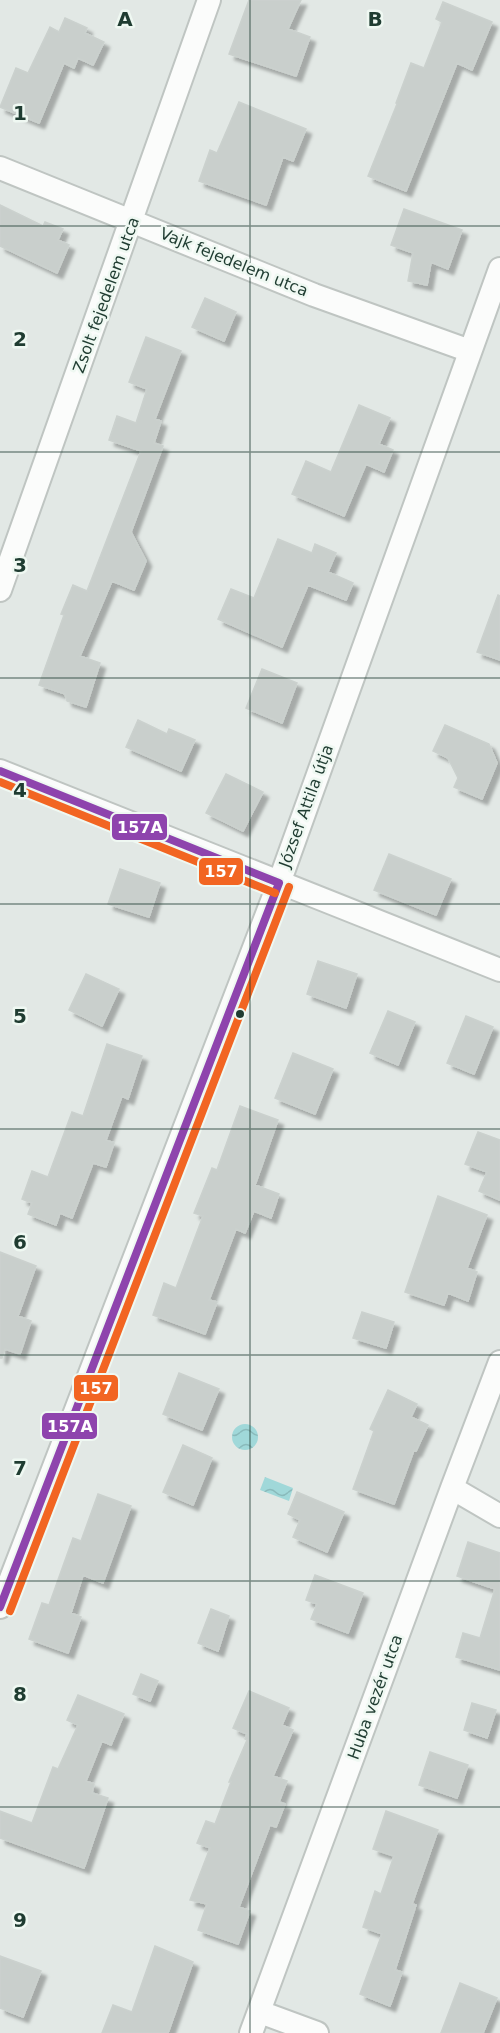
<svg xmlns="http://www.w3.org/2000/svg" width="500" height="2033" font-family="'DejaVu Sans',sans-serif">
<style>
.water{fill:url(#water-waves)}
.building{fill:#c9cfcc;stroke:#cbd1ce;stroke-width:1.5;filter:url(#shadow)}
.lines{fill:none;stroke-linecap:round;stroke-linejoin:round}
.minor-casing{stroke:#bfc5c2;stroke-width:26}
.minor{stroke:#fbfcfb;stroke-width:22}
.bus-1-casing{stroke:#eff8f2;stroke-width:12}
.bus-2-casing{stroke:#eff8f2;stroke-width:12}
.bus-1{stroke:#8e44ad;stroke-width:8}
.bus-2{stroke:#f26522;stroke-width:8}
.grid{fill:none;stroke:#1f3c31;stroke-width:1.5;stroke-opacity:0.55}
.bus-dot{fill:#1f3c31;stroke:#eff8f2;stroke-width:2}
.labels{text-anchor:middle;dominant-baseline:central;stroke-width:5;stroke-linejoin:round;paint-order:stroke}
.street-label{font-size:16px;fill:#1f3c31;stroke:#eff8f2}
.grid-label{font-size:20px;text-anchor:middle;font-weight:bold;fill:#1f3c31;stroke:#eff8f2;stroke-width:5;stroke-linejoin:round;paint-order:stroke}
.line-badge{stroke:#eff8f2;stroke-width:2}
.badge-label{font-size:16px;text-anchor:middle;font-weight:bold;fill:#fff}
</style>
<defs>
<pattern id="water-waves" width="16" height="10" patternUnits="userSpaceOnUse" patternTransform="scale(1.5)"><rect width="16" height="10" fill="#a0d8d9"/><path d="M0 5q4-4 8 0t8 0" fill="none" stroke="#89babb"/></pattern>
<filter id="shadow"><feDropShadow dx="5.5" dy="5.5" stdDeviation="1.5" flood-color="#0004"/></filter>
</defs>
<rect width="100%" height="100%" fill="#e2e8e5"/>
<path class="water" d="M232 1437a13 13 0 1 1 26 0a13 13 0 1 1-26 0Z
M265,1477L293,1488L289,1501L260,1490Z"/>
<path class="building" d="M249,0H301L288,29L310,37L296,76L229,54Z
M443,2L492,22L472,70L457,63L406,191L368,176L397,104L396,103L411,63L424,68L442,22L436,19Z
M65,18L87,28L85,33L104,42L93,65L78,58L74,68L64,63L39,123L0,107L16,68L28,73L50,27L59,32Z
M239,102L306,129L293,161L283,157L266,205L199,181L210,150L217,153Z
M0,205L43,226L45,222L63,229L58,240L69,245L57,273L0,246Z
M404,209L462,230L448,269L431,262L427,285L408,281L413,253L391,245Z
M205,298L236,312L224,341L192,327Z
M146,337L181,351L155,419L161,421L154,443L163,446L131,532L146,561L134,590L112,581L80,656L100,663L86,707L67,701L65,694L39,685L64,615L61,614L73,585L87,591L141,451L109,440L117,416L136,423L147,389L129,382Z
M359,405L390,418L379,444L393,450L384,472L366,464L344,516L292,494L306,461L331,472Z
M278,539L312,553L315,544L336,553L328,572L353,583L346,600L308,585L282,647L218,619L231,589L254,598Z
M498,595L500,596V660L477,652Z
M262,669L297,683L282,723L246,708Z
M138,720L167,734L169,729L195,740L181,771L126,747Z
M445,725L489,744L497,763L482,799L454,787L458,778L448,758L433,751Z
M226,774L263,792L243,831L206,813Z
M389,854L451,879L436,915L374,890Z
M120,869L160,883L149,917L108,904Z
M318,961L357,974L346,1008L307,994Z
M86,974L119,989L102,1026L69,1010Z
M388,1011L415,1022L398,1065L370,1053Z
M466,1016L493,1027L474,1074L447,1063Z
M107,1044L142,1056L128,1099L122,1096L106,1140L114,1143L106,1167L93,1163L72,1218L60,1213L56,1225L28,1214L32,1203L22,1199L32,1171L48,1177L72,1112L83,1116Z
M293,1053L333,1069L315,1114L275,1098Z
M240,1106L278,1120L255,1185L279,1194L271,1218L254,1211L245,1233L236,1229L209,1300L217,1302L205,1334L153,1315L164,1283L176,1288L203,1216L194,1213L212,1168L217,1170Z
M478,1132L500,1140V1200L479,1191L487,1172L465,1164Z
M438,1196L487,1215L467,1268L477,1272L468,1301L448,1293L444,1305L405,1292Z
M0,1252L36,1266L18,1316L31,1321L20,1354L5,1349L2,1358H0Z
M362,1312L394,1322L386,1348L353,1338Z
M179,1373L219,1389L202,1430L163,1414Z
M388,1390L417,1404L411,1417L428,1425L416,1451L414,1450L394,1504L353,1489L374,1431L370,1429Z
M183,1445L212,1458L193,1505L163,1492Z
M297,1492L344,1512L327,1552L293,1537L300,1520L288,1514Z
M98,1494L131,1506L103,1583L83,1575L71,1613L81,1617L68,1653L29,1639L42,1603L49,1605L73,1538L81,1541Z
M468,1542L500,1553V1670L456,1657L463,1633L480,1638L495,1589L457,1576Z
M315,1575L363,1593L348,1633L311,1619L317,1604L306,1600Z
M211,1609L229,1616L218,1651L198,1643Z
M141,1674L158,1681L150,1701L133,1694Z
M249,1691L289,1708L282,1725L293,1730L273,1776L287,1781L279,1802L285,1804L276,1827L270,1825L239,1907L250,1911L238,1944L198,1930L207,1904L190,1900L210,1848L197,1843L206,1821L215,1824L231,1782H229L247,1740L245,1739L247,1734L233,1728Z
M78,1695L124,1714L111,1745L102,1741L86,1781L94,1784L92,1793L108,1798L84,1868L0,1838V1811L32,1823L53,1767L58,1769L78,1725L67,1720Z
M472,1703L496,1710L487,1738L464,1730Z
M430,1752L468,1765L457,1798L419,1785Z
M386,1811L438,1830L412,1904L416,1905L395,1970L402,1972L390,2006L360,1994L382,1934L363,1927L375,1891L381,1894L394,1856L373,1849Z
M155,1946L193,1962L168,2033H102L113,2005L132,2012Z
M0,1956L41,1971L23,2017L0,2008Z
M460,1983L497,1998L483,2033H441Z"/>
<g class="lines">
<g class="minor-casing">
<path id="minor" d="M0,168L314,295L470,351
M0,590L209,0
M0,771L500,970
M452,1488L500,1516
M0,1607L279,883L500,269
M260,2012L317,2033
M251,2033L452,1488L500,1362"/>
</g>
<use href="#minor" class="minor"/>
<g class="bus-1-casing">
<path id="bus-1" d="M0,771L279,883
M0,1607L279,883"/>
</g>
<g class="bus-2-casing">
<path id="bus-2" d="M0,782L275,893
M10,1611L289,887"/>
</g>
<use href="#bus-1" class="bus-1"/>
<use href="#bus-2" class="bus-2"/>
</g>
<path class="grid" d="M250,0V2033M0,226H500M0,452H500M0,678H500M0,904H500M0,1129H500M0,1355H500M0,1581H500M0,1807H500"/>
<circle class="bus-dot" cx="240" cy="1014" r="5"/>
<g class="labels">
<g class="street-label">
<text transform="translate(234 262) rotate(22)">Vajk fejedelem utca</text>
<text transform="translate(106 295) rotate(-70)">Zsolt fejedelem utca</text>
<text transform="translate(306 806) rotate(-70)">József Attila útja</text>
<text transform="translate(375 1697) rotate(-70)">Huba vezér utca</text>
</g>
</g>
<g class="grid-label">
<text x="125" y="26">A</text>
<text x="375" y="26">B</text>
<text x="20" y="120">1</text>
<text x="20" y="346">2</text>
<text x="20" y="572">3</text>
<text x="20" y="797">4</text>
<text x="20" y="1023">5</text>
<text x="20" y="1249">6</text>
<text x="20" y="1475">7</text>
<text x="20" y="1701">8</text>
<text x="20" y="1927">9</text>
</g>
<g class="line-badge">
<rect x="111" y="813" width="57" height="28" rx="6" fill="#8e44ad"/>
<rect x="198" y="857" width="46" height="29" rx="6" fill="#f26522"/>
<rect x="73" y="1374" width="46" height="28" rx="6" fill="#f26522"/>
<rect x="41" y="1412" width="57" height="28" rx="6" fill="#8e44ad"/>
</g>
<g class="badge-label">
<text x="140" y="833">157A</text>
<text x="221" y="877">157</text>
<text x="96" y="1394">157</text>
<text x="70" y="1432">157A</text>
</g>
</svg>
